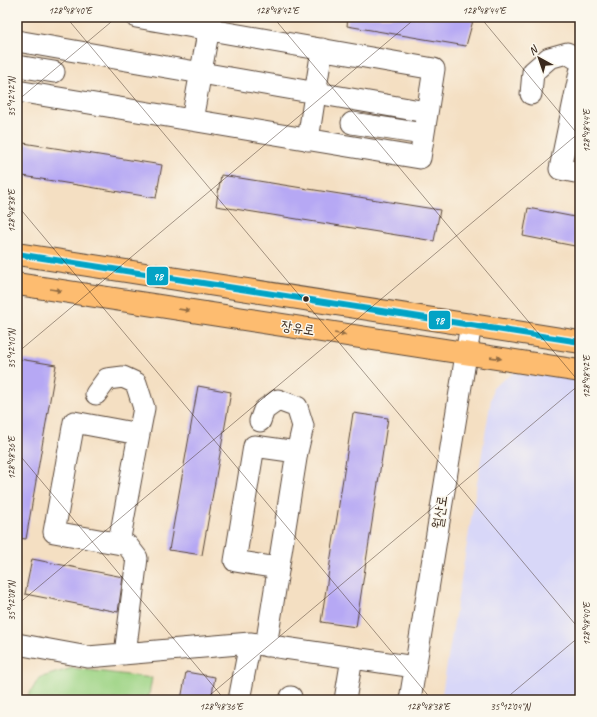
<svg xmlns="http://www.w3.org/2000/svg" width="597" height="717" font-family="Caveat,'Poor Story',sans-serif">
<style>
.built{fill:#d8d7f8}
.green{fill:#9ed485;stroke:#6c7f52}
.building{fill:#b6a8f4}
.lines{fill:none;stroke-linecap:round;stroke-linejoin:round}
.minor-casing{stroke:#574537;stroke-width:23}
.major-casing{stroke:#574537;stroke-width:24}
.minor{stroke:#fff;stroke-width:21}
.major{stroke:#fdbc70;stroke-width:22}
.bus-1-casing{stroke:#fbf7ec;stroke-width:9}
.bus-1{stroke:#03a3c5;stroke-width:6}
.oneway{fill:#926c43}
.ticks{fill:none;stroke:#3b2a1e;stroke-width:1;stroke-opacity:0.45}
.bus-dot{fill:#3b2a1e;stroke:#fbf7ec;stroke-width:1.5}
.labels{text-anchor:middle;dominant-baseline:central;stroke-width:3;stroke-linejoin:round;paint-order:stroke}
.street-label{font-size:14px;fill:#3b2a1e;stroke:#fbf7ec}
.line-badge{stroke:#fbf7ec;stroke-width:1.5}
.badge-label{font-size:11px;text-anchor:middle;font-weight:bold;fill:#fff}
.neatline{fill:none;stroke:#3b2a1e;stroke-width:1.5}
.ticks-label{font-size:10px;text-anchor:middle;fill:#3b2a1e}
</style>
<rect width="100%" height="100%" fill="#fbf7ec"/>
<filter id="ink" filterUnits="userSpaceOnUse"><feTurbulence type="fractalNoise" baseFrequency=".025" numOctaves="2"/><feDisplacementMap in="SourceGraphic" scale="8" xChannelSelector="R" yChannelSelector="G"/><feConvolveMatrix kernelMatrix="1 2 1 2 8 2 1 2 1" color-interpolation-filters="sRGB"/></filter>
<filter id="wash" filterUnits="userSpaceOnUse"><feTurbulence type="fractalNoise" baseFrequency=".012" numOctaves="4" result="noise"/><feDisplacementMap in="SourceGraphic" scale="16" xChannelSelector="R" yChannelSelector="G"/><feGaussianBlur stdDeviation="0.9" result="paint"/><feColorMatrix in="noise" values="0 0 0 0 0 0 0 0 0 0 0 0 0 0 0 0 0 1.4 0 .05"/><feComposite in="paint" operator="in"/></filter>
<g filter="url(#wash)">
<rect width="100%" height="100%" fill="#f4dfc2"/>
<path class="built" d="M519,369L580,379V700H441L493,387Z"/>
<path class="green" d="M72,668L152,678L148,700H26L39,678Z"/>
<g id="blocks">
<path class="building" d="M348,17H474L466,46L347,26Z
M17,142L162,165L156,198L17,175Z
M221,175L440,210L434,241L216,206Z
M528,208L580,218V247L523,236Z
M19,359L56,365L26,539L17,538V371Z
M198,386L231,392L202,555L169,550Z
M353,413L388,418L356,627L321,622Z
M32,559L123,577L118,612L25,594Z
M186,672L215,677L211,700H181Z"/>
</g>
</g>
<g filter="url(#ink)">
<use href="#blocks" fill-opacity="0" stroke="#574537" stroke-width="1"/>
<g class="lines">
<g class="minor-casing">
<path id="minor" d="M17,41L426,112
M17,66L54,72
M580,72L560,169L580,173
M17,91L420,158L434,69L136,17
M531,94L533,72L549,58L567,53L580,61
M192,120L211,17
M352,123L423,134
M308,140L322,49
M96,394L107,379L123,377L136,383L144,408L139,434
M260,421L264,410L278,400L297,407L303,426L297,452
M119,543L139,434L74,422L54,532L127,545L137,558L125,654
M17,644L88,657L250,643L415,667
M266,646L297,452L254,446L235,561L278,568
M239,700L250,643
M290,700L291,697
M345,700L352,658
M410,700L471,324"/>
</g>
<g class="major-casing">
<path id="major" d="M17,254L580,342
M17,284L580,371"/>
</g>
<use href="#minor" class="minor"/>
<use href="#major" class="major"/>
<g class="bus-1-casing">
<path id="bus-1" d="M17,254L580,342"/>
</g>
<use href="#bus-1" class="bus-1"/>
</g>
<defs><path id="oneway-solid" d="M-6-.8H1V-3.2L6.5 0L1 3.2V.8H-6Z"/></defs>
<g class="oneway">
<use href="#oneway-solid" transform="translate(56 290) rotate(9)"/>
<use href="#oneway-solid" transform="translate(184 310) rotate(9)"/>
<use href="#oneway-solid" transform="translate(340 334) rotate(9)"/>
<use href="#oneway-solid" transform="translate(496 358) rotate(8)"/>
</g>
</g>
<path class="ticks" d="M66,17L580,630M273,17L580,383M480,17L580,137M17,101L117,17M17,205L432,700M17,353L417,17M17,452L225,700M17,605L580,132M17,698L18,700M204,700L580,384M504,700L580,636"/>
<circle class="bus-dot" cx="306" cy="299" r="3.5"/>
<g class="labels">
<g class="street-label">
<text transform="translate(298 328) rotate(9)">장유로</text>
<text transform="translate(440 512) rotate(-81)">월산로</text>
</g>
</g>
<g class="line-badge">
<rect x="146" y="266" width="23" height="20" rx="4" fill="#03a3c5"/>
<rect x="428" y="310" width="23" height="20" rx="4" fill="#03a3c5"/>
</g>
<g class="badge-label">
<text x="158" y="280">98</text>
<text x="439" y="324">98</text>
</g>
<rect width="597" height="717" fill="none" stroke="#fbf7ec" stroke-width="44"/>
<g transform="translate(539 58) rotate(320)" stroke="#fbf7ec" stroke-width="3" paint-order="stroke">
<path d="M0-3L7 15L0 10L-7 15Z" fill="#3b2a1e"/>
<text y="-6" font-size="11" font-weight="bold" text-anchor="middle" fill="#3b2a1e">N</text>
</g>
<rect x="22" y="22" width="553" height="673" class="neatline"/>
<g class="ticks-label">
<text x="70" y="14">128°48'40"E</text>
<text x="277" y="14">128°48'42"E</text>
<text x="484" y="14">128°48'44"E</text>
<text transform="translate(11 97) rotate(-90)" y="4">35°12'12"N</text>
<text transform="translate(586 131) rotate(-90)" y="4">128°48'44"E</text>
<text transform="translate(11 211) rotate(-90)" y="4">128°48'38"E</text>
<text transform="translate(11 349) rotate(-90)" y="4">35°12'10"N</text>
<text transform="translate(586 377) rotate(-90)" y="4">128°48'42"E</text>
<text transform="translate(11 458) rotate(-90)" y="4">128°48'36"E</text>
<text transform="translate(11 601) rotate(-90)" y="4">35°12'08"N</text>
<text transform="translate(586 624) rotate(-90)" y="4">128°48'40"E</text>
<text x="221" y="710">128°48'36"E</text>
<text x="428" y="710">128°48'38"E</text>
<text x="510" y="710">35°12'04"N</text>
</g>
</svg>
